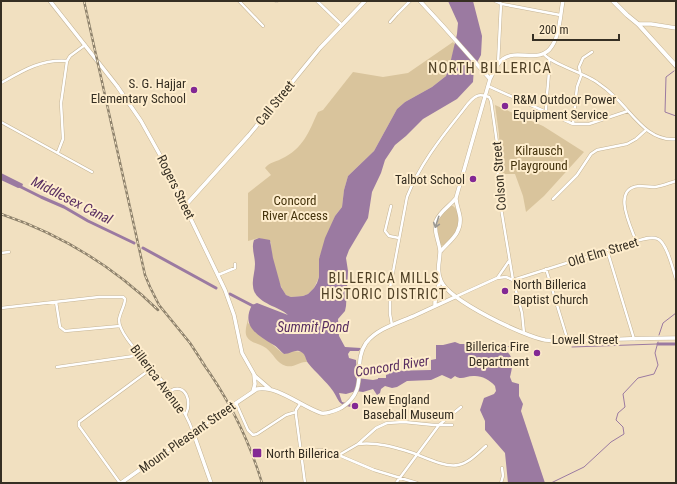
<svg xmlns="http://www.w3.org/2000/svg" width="677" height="484" font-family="'Roboto Condensed',sans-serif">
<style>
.green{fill:#d9c49c}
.water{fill:#9b7aa1}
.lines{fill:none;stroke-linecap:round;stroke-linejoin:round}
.stream{stroke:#9b7aa1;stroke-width:1}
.canal{stroke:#9b7aa1;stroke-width:3}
.street-casing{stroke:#c5b495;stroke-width:3.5}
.secondary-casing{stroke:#c5b495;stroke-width:4.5}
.primary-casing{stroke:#c5b495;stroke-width:5}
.street{stroke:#fff;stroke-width:2.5}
.secondary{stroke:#fff;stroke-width:3.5}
.primary{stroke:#fff;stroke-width:4}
.rail-casing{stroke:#8e826c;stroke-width:2.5}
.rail{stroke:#feedcd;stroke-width:1;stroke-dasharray:3;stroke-linecap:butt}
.oneway{stroke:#9a9791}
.poi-dot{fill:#832894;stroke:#feedcd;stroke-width:1.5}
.labels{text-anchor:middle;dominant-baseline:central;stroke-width:4;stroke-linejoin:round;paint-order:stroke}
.poi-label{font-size:13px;fill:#362f23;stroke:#feedcd;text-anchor:start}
.street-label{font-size:13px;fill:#362f23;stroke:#feedcd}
.park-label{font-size:13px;fill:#45330c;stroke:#feedcd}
.water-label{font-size:14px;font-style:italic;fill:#592e61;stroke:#feedcd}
.neighbourhood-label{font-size:14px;letter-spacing:1px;fill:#4f4025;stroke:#feedcd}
.quarter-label{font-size:15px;letter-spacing:1px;fill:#4f4025;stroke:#feedcd}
</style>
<rect width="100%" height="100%" fill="#f1e0c0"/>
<path class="green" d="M453,42L455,45L449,68L446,76L432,87L405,102L397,109L374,151L348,176L344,190L342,207L335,216L319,259V277L314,288L308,294L303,296L291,297L286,295C277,282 271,259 271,242L259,238L248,241V193L271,175L265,168C271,161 274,163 281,159C304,148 308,133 318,112L323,110L353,72L383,77L408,73Z
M495,105L543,126L584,152L544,196L526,212L523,196L515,174H500L499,134Z
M449,206H453C460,211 462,224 458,232C455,237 448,242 444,246L440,245C432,227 436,220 449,206Z
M248,319V323L281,352L284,354L293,351L302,352L305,355L307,362C299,361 295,368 286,366C277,364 273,353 266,348C261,344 250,343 247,337C244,332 247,324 248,319Z"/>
<path class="water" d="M448,1H473L482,36L481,55L474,68L473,82L457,99L423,119L406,136L395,145L385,160L381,173L372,192L368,218L349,250L346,258L348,271L346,306L345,311L338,319L339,336L345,347L361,348L359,351H350L348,354L349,358L356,360L357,376L356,379L357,378L373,380L378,379V378H386V375L389,374V371L431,370V360L436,359V345H443L455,342L460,344H485L490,349L493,347C497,349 502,349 506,351C515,357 512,369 510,377L512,382L519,384V396L523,404L521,411L545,483H508L505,453L485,430V421L480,410L484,398L494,394L496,391L495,386C490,380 482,376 475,376C467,375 462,381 455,376L451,379L442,375L431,380L407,381L397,387L392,388L385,386L381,389L380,393L377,395L373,389L363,392L356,391L346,394L339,393L342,402L354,405L351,407C348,406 344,406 342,404C338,402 336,395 333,391C326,381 316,373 308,363C305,359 306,353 299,351C294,350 290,354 284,354C280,351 277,346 272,344C257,335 241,326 252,305L257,303L288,315C278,306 254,303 253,286C252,279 255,272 255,264C255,256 251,248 254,240L259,238L270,240L273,258L281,287L286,295L291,297L303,296L308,294L314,288L317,283L319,277V259L325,238L335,216L342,207L344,190L348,176L374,151L397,109L405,102L432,87L446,76L449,68L457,34L458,23Z
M1,173L23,184L22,187L18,188L1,180Z"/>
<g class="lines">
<path class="stream" d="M674,71L666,77L665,112L676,116
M659,335L663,323L676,313
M495,345L521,348
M572,347L657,344
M551,483L584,467L611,442L624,434L623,427L616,420L618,413L625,407L623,394L638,378L654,374L658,365L655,353L658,342"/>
<path class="canal" d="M19,186L41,197L64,207L88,221L134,243
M143,248L216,288
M230,294L255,307
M658,344H676"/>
<g class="street-casing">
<path id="street" d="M239,1L263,26
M276,1H277
M317,1L342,25
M495,1L502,4L560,15
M390,22L397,14L410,1
M544,54C551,64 585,73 598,83C604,87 610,92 615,97C633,114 648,142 676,139
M498,64L501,4
M1,83C22,71 41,59 67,61
M488,86L573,124H589L628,111
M546,111C546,94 550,77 549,60
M1,122L92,172
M573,124L577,87L581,76L579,67L583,58L592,52
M58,152L63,139L61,103L67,61L70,56L85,45
M553,199L577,175L591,154L597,150L627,144L636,139L646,130
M391,206L385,231L389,236L399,238
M636,241C631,227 611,188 639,186C644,186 650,187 655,187C662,186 669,183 676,181
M607,250L634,339
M1,253L9,252
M546,269L568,341
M218,275L235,268V264
M498,277L509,261
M455,297L497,278L506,277L513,280L636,241C643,239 652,236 658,239C667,243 673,270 676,279
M56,302L60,327L65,331L120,326
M1,308L99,297H123L125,299C125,306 120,312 119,320C119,333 138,352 146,361C164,383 183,404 193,432
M392,325L390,314V288L407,197C419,166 440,139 460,114C465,108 470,99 477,96C481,94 485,96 489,97L491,101L497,143L498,190L513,280L522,313L524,333
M57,367L134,356H140
M170,391C186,382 192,402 186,414
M236,403L248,430L253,435L257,434L286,415L296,412
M300,404L296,410V415L305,483
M358,444C377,442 395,447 413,453C424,457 446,468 458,465C469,463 478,453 486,446
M301,452L320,450L329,451L374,470L417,483
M339,455L358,444L376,428L387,423L404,422L434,425H452
M120,483L79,426V422L152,368
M396,483L439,425L461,407
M501,483L503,476L502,468"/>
</g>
<g class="secondary-casing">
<path id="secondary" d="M50,1L117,86L141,121L160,155L225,290L234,315L242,353L255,376L270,389
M420,1L443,26L490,79
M638,24H651L676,28
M456,198C450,206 440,211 436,221C433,232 439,240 440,251C440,261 436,270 441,281C450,301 523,336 545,340C561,342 578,340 594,340C621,339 649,338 676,338
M185,206L249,135L320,48L365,1
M440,252C449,241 462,234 460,217C459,210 456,204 456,198L490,79C493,73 497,63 503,59C518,48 540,65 552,46C560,34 560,15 563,1
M435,306V302L440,280
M253,391L255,384L254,375
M193,432L211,483
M121,483L193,432L257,389C277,385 302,407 321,413C328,414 334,411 341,408C371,389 351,365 366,343C377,328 401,322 416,315C429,309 442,303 455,297"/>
</g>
<g class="primary-casing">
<path id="primary" d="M613,1L627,15L638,24L676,66"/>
</g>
<use href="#street" class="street"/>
<use href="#secondary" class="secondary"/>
<use href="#primary" class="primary"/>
<g class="rail-casing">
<path id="rail" d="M84,1L145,275L150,287L159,305L190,343L205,366
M1,214C60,234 113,266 158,310
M202,362C228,398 249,440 262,483"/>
</g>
<use href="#rail" class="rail"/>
</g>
<defs><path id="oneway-shaft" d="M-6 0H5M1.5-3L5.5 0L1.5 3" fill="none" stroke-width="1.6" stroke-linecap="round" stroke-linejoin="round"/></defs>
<use class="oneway" href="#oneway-shaft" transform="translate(437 222) rotate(108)"/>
<g class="poi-dot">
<circle cx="194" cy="90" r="4"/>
<circle cx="505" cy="106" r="4"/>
<circle cx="473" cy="179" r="4"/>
<circle cx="505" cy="291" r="4"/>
<circle cx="537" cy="353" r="4"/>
<circle cx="355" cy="406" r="4"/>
<rect x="252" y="448" width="10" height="10" rx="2"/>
</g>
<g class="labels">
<g class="poi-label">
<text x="186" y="83" text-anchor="end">S. G. Hajjar<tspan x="186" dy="15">Elementary School</tspan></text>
<text x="513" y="99">R&amp;M Outdoor Power<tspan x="513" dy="15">Equipment Service</tspan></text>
<text x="465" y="179" text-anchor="end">Talbot School</text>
<text x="513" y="284">North Billerica<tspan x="513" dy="15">Baptist Church</tspan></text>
<text x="529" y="346" text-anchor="end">Billerica Fire<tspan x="529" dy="15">Department</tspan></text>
<text x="363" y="399">New England<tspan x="363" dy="15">Baseball Museum</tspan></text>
<text x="266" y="453">North Billerica</text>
</g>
<g class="street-label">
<text transform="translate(275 103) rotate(-51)">Call Street</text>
<text transform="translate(499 176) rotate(-94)">Colson Street</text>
<text transform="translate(176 187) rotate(64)">Rogers Street</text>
<text transform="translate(603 252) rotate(-17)">Old Elm Street</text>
<text x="585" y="339">Lowell Street</text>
<text transform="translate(158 379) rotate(53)">Billerica Avenue</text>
<text transform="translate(187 437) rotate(-35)">Mount Pleasant Street</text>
</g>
<g class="park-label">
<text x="539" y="150">Kilrausch<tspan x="539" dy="15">Playground</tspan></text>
<text x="295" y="200">Concord<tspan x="295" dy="15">River Access</tspan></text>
</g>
<g class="water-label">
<text transform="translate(72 200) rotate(27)">Middlesex Canal</text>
<text x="313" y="327">Summit Pond</text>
<text transform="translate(392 366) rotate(-9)">Concord River</text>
</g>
<g class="neighbourhood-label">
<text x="384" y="278">BILLERICA MILLS<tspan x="384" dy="16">HISTORIC DISTRICT</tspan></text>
</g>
<g class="quarter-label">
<text x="490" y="68">NORTH BILLERICA</text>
</g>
</g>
<rect width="677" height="484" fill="none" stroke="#362f23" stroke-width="4"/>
<path d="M533 34v6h86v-6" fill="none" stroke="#362f23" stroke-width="2"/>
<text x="539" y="34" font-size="12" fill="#362f23" stroke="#feedcd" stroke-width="3" paint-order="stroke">200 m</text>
</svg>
